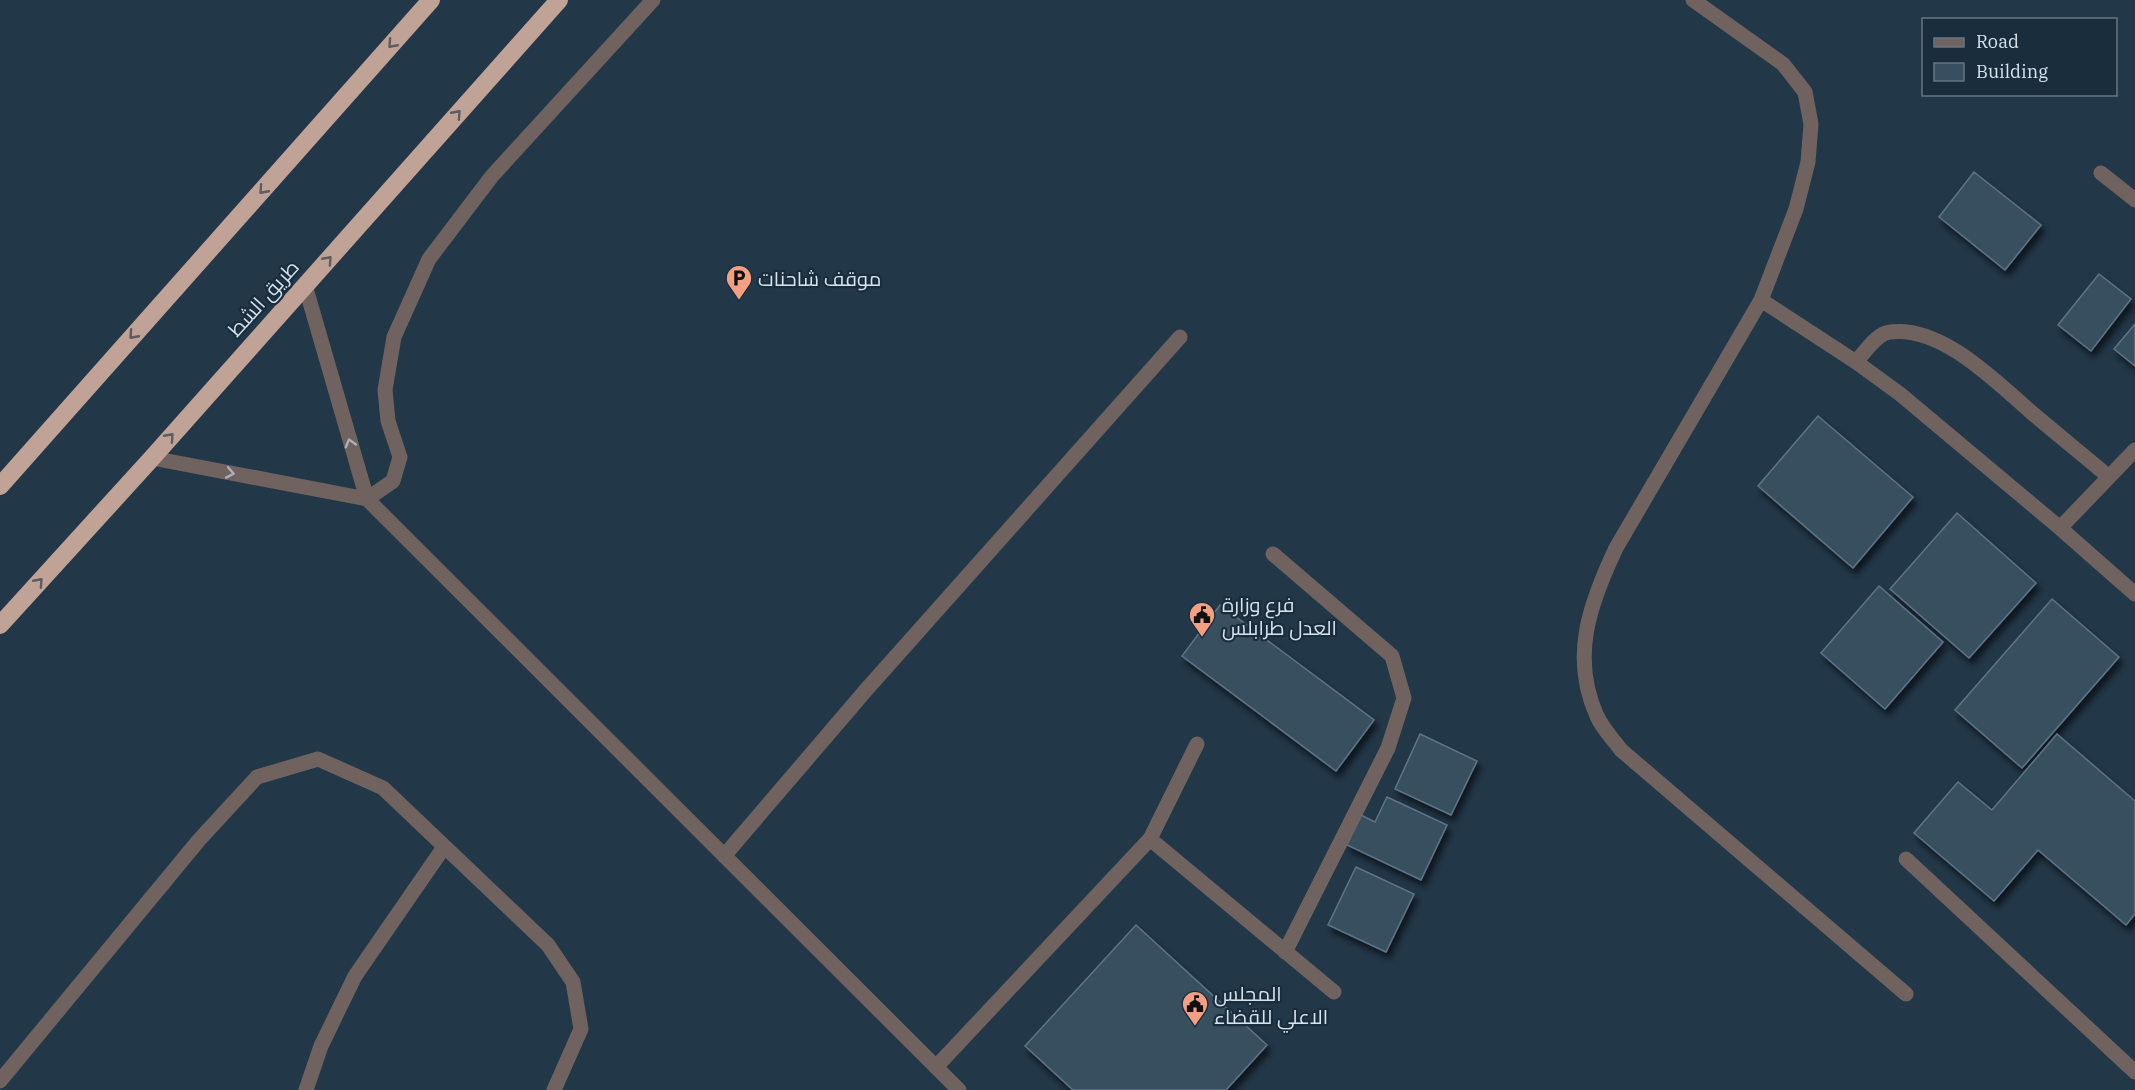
<svg xmlns="http://www.w3.org/2000/svg" width="2135" height="1090" font-family="'IBM Plex Serif',Cairo,serif">
<style>
.building{fill:#394f60;stroke:#5e7487;stroke-width:1.5;filter:url(#shadow)}
.lines{fill:none;stroke-linecap:round;stroke-linejoin:round}
.lane{stroke:#70635f;stroke-width:15}
.street{stroke:#70635f;stroke-width:15}
.highway{stroke:#c1a297;stroke-width:18}
.oneway{stroke:#5c5c61}
.oneway2{stroke:#adb0b4}
.labels{text-anchor:middle;dominant-baseline:central;stroke-width:4.5;stroke-linejoin:round;paint-order:stroke}
.poi-label{font-size:20px;fill:#d6e3ed;stroke:#192d3d;text-anchor:start}
.street-label{font-size:20px;fill:#d6e3ed;stroke:#192d3d}
</style>
<defs>
<filter id="shadow"><feDropShadow dx="3.5" dy="6" stdDeviation="3" flood-color="#0009"/></filter>
</defs>
<rect width="100%" height="100%" fill="#223748"/>
<path class="building" d="M1974,172L2041,225L2005,270L1939,217Z
M2099,274L2131,299L2091,351L2058,325Z
M2135,324V366L2114,349Z
M1818,416L1913,497L1853,568L1758,486Z
M1957,513L2036,583L1969,658L1890,589Z
M1879,586L1943,642L1885,709L1821,653Z
M2052,599L2119,657L2022,768L1955,710Z
M1220,605L1374,720L1336,771L1182,656Z
M1420,734L1477,761L1451,815L1395,789Z
M2057,734L2135,801V914L2126,925L2038,850L1994,901L1914,833L1958,782L1992,810Z
M1387,797L1447,825L1421,880L1347,845L1361,815L1375,822Z
M1356,867L1414,894L1386,952L1328,925Z
M1136,925L1267,1045L1226,1090H1073L1025,1046Z"/>
<g class="lines">
<path class="lane" d="M1273,554L1392,656L1404,698L1388,748L1285,952
M1150,839L1334,992
M936,1067L1150,839L1197,744
M0,1081L199,840L257,777L318,759L383,788L548,945L573,982L581,1029L554,1090
M306,1090L321,1046L355,976L444,847"/>
<path class="street" d="M1693,0L1783,64L1805,92L1811,124L1808,162L1796,209L1761,300L1616,548C1590,603 1570,657 1597,716C1602,728 1613,739 1621,750L1906,994
M2101,173L2135,200
M305,285L367,499L959,1090
M1761,300L1856,362L1900,394L2060,528L2135,594
M1856,362C1865,352 1877,333 1890,332C1941,325 1995,381 2031,412C2057,434 2083,455 2109,477
M152,458L367,499L393,481L400,457L388,421L385,390L394,337L429,259L492,176L653,0
M2060,528L2135,450
M724,856L866,690L1180,337
M1906,859L2135,1072"/>
<path class="highway" d="M0,486L431,0
M0,625L152,458L559,0"/>
</g>
<defs><path id="oneway-chevron" d="M-2-3.5L2.5 0L-2 3.5" fill="none" stroke-width="1.6" stroke-linecap="round" stroke-linejoin="round" transform="scale(1.5)"/></defs>
<g class="oneway">
<use href="#oneway-chevron" transform="translate(392 44) rotate(132)"/>
<use href="#oneway-chevron" transform="translate(457 114) rotate(-48)"/>
<use href="#oneway-chevron" transform="translate(263 190) rotate(132)"/>
<use href="#oneway-chevron" transform="translate(328 260) rotate(-48)"/>
<use href="#oneway-chevron" transform="translate(133 335) rotate(132)"/>
<use href="#oneway-chevron" transform="translate(170 437) rotate(-48)"/>
<use href="#oneway-chevron" transform="translate(39 582) rotate(-48)"/>
</g>
<g class="oneway2">
<use href="#oneway-chevron" transform="translate(350 443) rotate(-106)"/>
<use href="#oneway-chevron" transform="translate(230 473) rotate(11)"/>
</g>
<defs>
<g id="parking-pin" transform="scale(1.35)"><path d="M0 17L-7.5 6A9.5 9.5 0 1 1 7.5 6Z" fill="#f3a082" stroke="#192d3d"/><path d="M-3.5-5.5H1a3.5 3.5 0 0 1 0 7H-1V5.5H-3.5ZM-1-3.4V-.6H.8a1.4 1.4 0 0 0 0-2.8Z" fill="#111"/></g>
<g id="civic-pin" transform="scale(1.35)"><path d="M0 17L-7.5 6A9.5 9.5 0 1 1 7.5 6Z" fill="#f3a082" stroke="#192d3d"/><path d="M-.6-6.5H3V-4.5H.6V-3L4-1V1h2V6H-6V1h2V-1L-.6-3ZM-1.2 2.5V6h2.4V2.5Z" fill="#111"/></g>
</defs>
<g fill-rule="evenodd">
<use href="#parking-pin" x="739" y="278"/>
<use href="#civic-pin" x="1202" y="615"/>
<use href="#civic-pin" x="1195" y="1004"/>
</g>
<g class="labels">
<g class="poi-label">
<text x="758" y="278">موقف شاحنات</text>
<text x="1222" y="604">فرع وزارة<tspan x="1222" dy="23">العدل طرابلس</tspan></text>
<text x="1214" y="993">المجلس<tspan x="1214" dy="23">الاعلي للقضاء</tspan></text>
</g>
<g class="street-label">
<text transform="translate(263 298) rotate(-48)">طريق الشط</text>
</g>
</g>
<rect x="1922" y="18" width="195" height="78" fill="#192d3d" stroke="#657683" stroke-width="1.5"/>
<rect x="1934" y="38" width="30" height="9" fill="#70635f" stroke="#657683" stroke-width="1.5"/>
<text x="1976" y="48" font-size="18" fill="#d6e3ed">Road</text>
<rect x="1934" y="63" width="30" height="18" fill="#394f60" stroke="#657683" stroke-width="1.5"/>
<text x="1976" y="78" font-size="18" fill="#d6e3ed">Building</text>
</svg>
